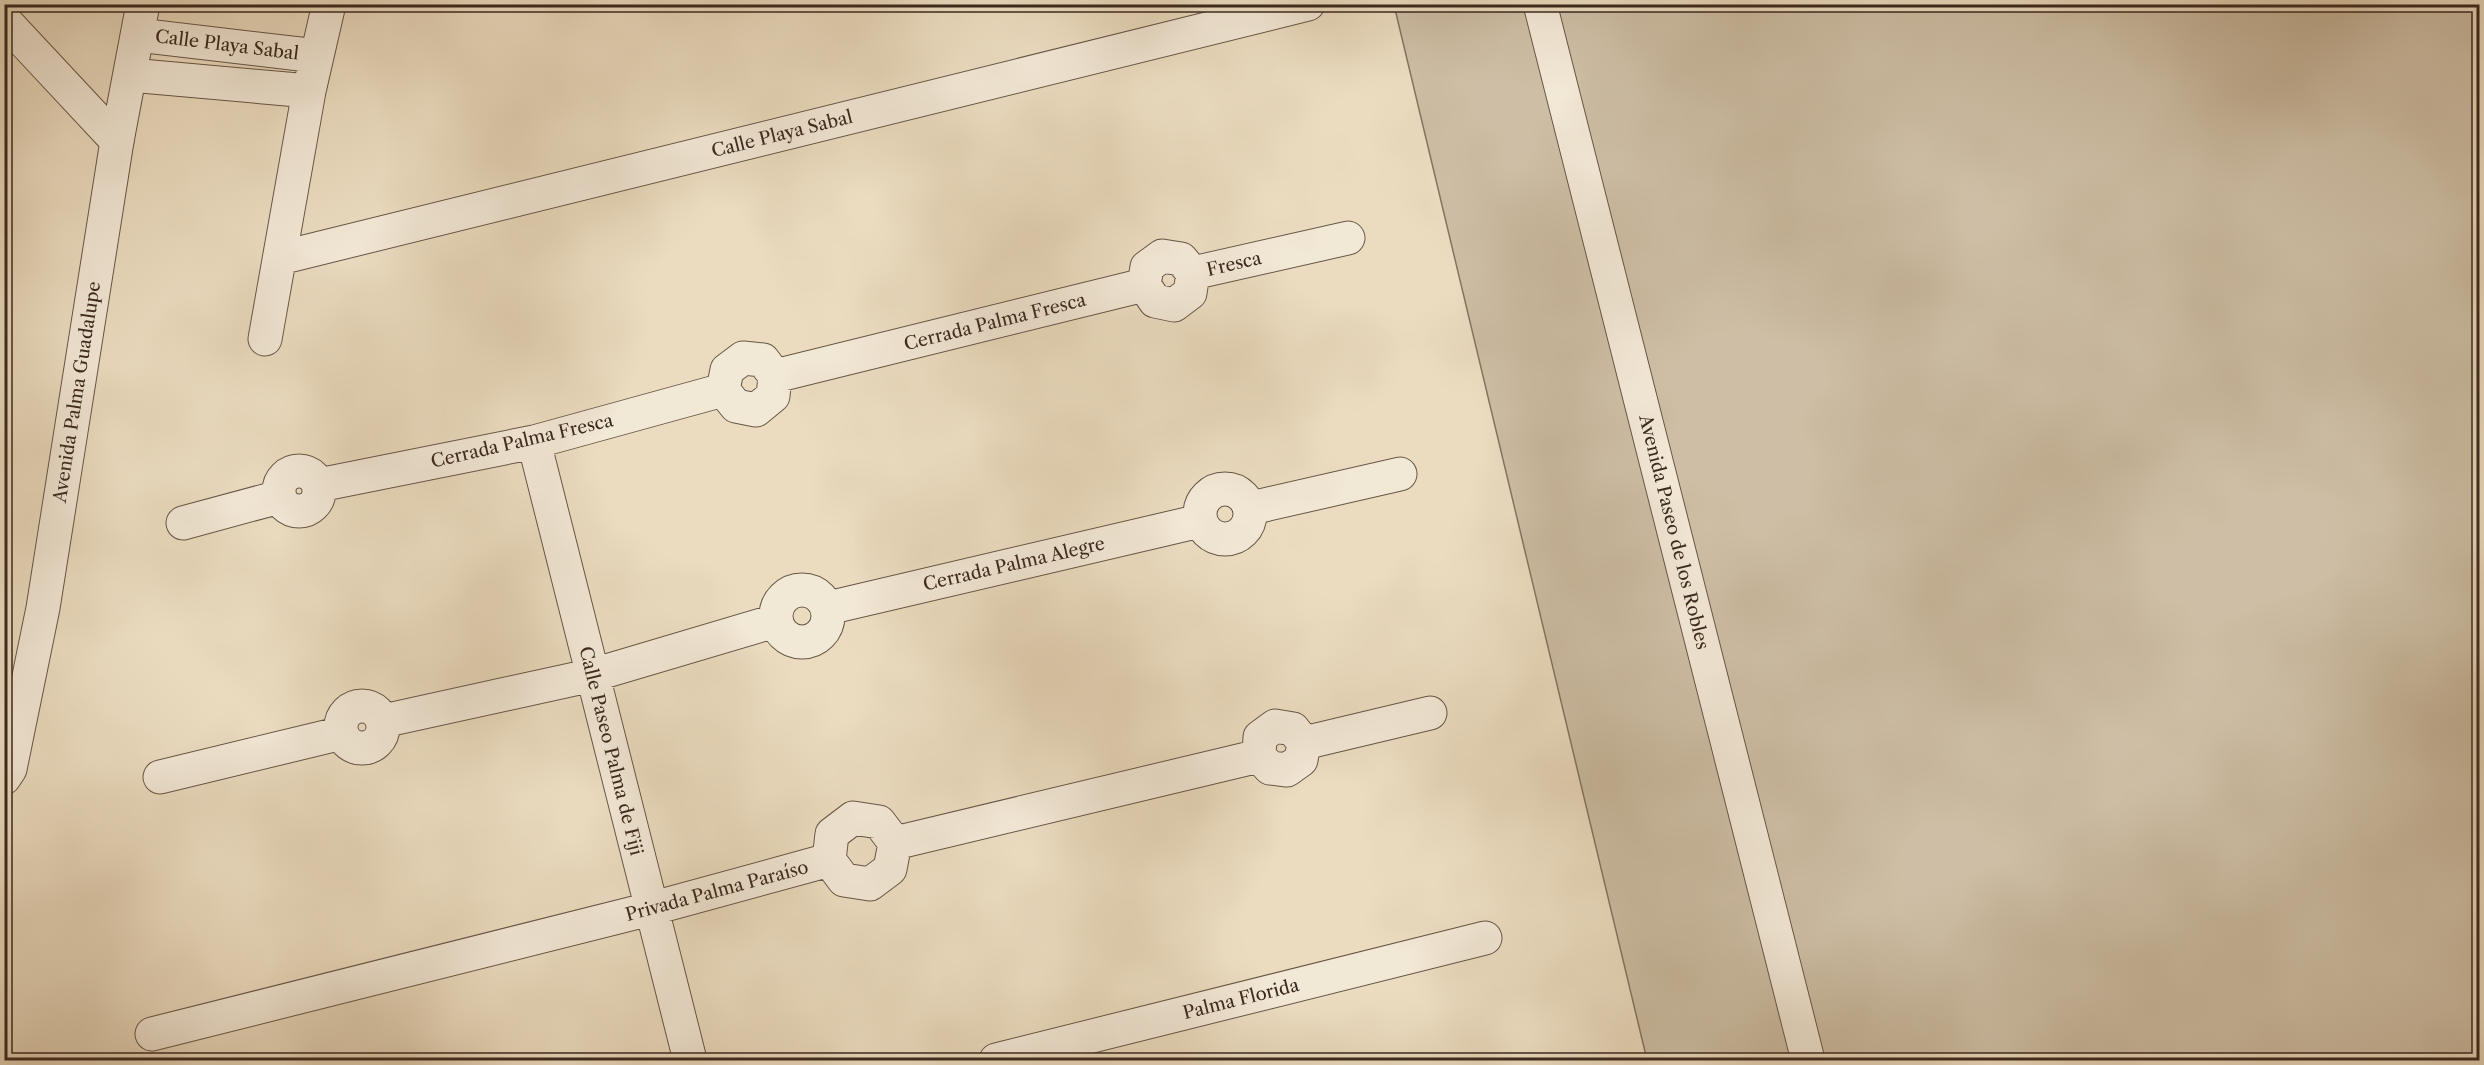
<svg xmlns="http://www.w3.org/2000/svg" width="2484" height="1065" font-family="'Libre Caslon Text',serif">
<style>
.green{fill:#cdbea5;stroke:#847462;stroke-width:1.5}
.lines{fill:none;stroke-linecap:round;stroke-linejoin:round}
.minor-casing{stroke:#675647;stroke-width:35}
.tertiary-casing{stroke:#675647;stroke-width:35}
.path{stroke:#3b291f;stroke-width:4;stroke-dasharray:1.5 3;stroke-linecap:butt}
.minor{stroke:#f2e8d6;stroke-width:33}
.tertiary{stroke:#f2e8d6;stroke-width:33}
.labels{text-anchor:middle;dominant-baseline:central;stroke-width:4.5;stroke-linejoin:round;paint-order:stroke}
.street-label{font-size:18px;fill:#3b291f;stroke:#f2e8d6}
</style>
<rect width="100%" height="100%" fill="#ebdcc0"/>
<filter id="stains"><feTurbulence type="fractalNoise" baseFrequency=".00333" numOctaves="4"/><feColorMatrix values="0 0 0 0 .2 0 0 0 0 .09 0 0 0 0 .02 0 0 0 .5 -.17"/></filter>
<radialGradient id="worn" r=".72"><stop offset=".6" stop-color="#630" stop-opacity="0"/><stop offset="1" stop-color="#630" stop-opacity=".3"/></radialGradient>
<path class="green" d="M1394,5H2479V1060H1647Z"/>
<g class="lines">
<g class="minor-casing">
<path id="minor" d="M4,20L117,141
M138,35L317,56
M130,75L309,91
M280,258L1308,4
M1193,273L1348,238
M1144,285L1155,301L1174,305L1190,293L1193,273
M1144,285L1147,267L1162,256L1181,259L1193,273
M265,339L309,91L329,4
M743,358L763,360L775,376L773,396L756,410L736,406L723,390L727,370Z
M775,376L1144,285
M534,442L690,1060
M279 491a20 20 0 1 1 40 0a20 20 0 1 1-40 0Z
M319,485L534,442L723,390
M1200 514a25 25 0 1 1 50 0a25 25 0 1 1-50 0Z
M1251,508L1400,474
M183,523L279,497
M776 616a26 26 0 1 1 52 0a26 26 0 1 1-52 0Z
M828,608L1200,521
M341 727a21 21 0 1 1 42 0a21 21 0 1 1-42 0Z
M383,721L593,675L775,621
M1304,743L1430,713
M1259,756L1260,737L1275,726L1293,729L1304,743
M1259,756L1270,768L1287,770L1301,760L1304,743
M160,777L342,733
M895,843L1259,756
M829,860L832,834L853,818L879,822L895,843
M829,860L844,880L870,884L890,869L895,843
M152,1034L650,909L829,860
M996,1060L1485,938"/>
</g>
<g class="tertiary-casing">
<path id="tertiary" d="M1540,4L1808,1060
M4,778L10,769L43,608L117,141L143,4"/>
</g>
<path class="path" d="M2456,4L2480,10"/>
<use href="#minor" class="minor"/>
<use href="#tertiary" class="tertiary"/>
</g>
<g class="labels">
<g class="street-label">
<text transform="translate(227 45) rotate(7)">Calle Playa Sabal</text>
<text transform="translate(782 134) rotate(-14)">Calle Playa Sabal</text>
<text transform="translate(1234 264) rotate(-13)">Fresca</text>
<text transform="translate(995 322) rotate(-14)">Cerrada Palma Fresca</text>
<text transform="translate(77 392) rotate(-81)">Avenida Palma Guadalupe</text>
<text transform="translate(522 441) rotate(-13)">Cerrada Palma Fresca</text>
<text transform="translate(1674 532) rotate(76)">Avenida Paseo de los Robles</text>
<text transform="translate(1014 564) rotate(-13)">Cerrada Palma Alegre</text>
<text transform="translate(611 751) rotate(76)">Calle Paseo Palma de Fiji</text>
<text transform="translate(717 891) rotate(-15)">Privada Palma Paraíso</text>
<text transform="translate(1241 999) rotate(-14)">Palma Florida</text>
</g>
</g>
<rect width="2484" height="1065" fill="none" stroke="#ebdcc0" stroke-width="24"/>
<rect x="6" y="6" width="2472" height="1053" fill="none" stroke="#3b291f" stroke-width="3"/>
<rect x="12" y="12" width="2460" height="1041" fill="none" stroke="#3b291f" stroke-width="1.5"/>
<rect width="100%" height="100%" filter="url(#stains)"/>
<rect width="100%" height="100%" fill="url(#worn)"/>
</svg>
